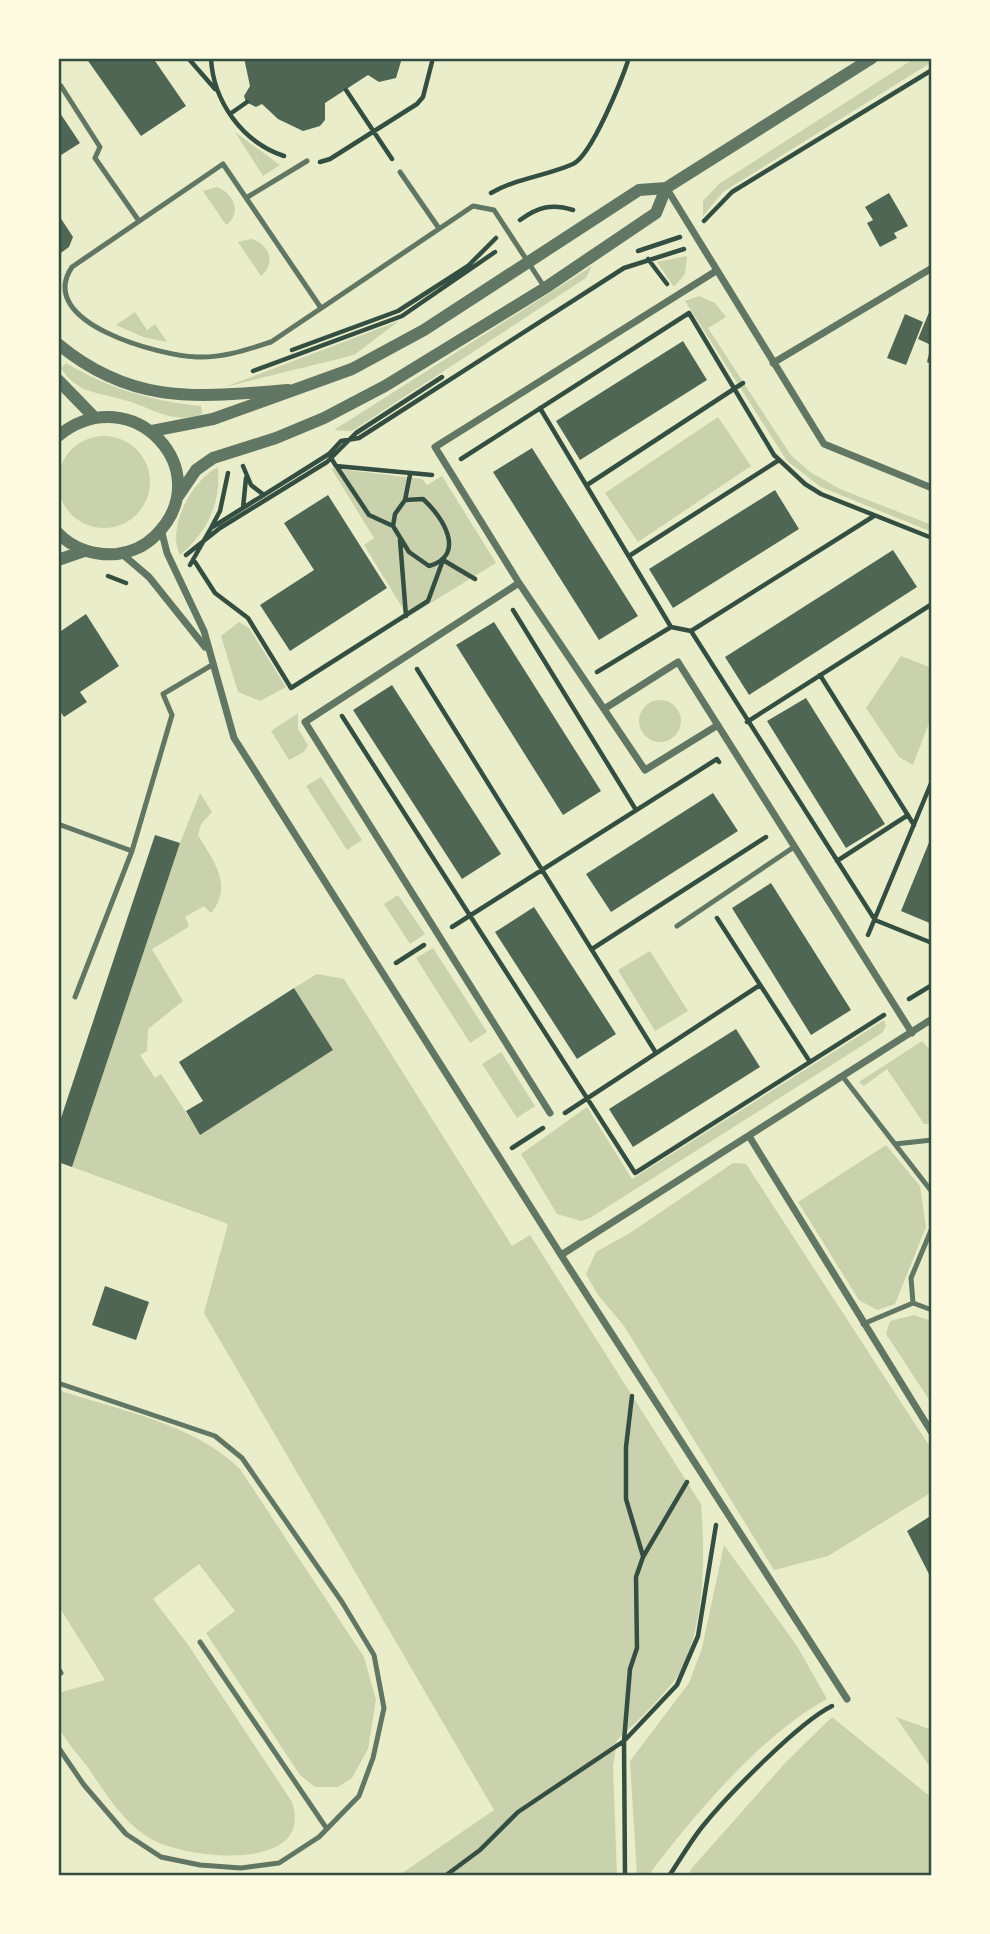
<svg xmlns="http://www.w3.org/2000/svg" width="990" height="1934" font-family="'Roboto Serif',serif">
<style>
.green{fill:#cad2ad}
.building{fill:#4f6655}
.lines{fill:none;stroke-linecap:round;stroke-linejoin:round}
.path{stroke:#344e41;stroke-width:4.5}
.service{stroke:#617663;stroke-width:5}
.minor{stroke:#617663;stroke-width:7}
.tertiary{stroke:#617663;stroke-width:12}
.neatline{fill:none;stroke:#344e41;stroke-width:2.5}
</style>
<rect width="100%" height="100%" fill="#e9edc9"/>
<path class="green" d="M915,58H932V62L723,192L703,216V201L719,184Z
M235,132L280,165L263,176Z
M217,187C233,193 243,213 226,225L203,191Z
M251,239C269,244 277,262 261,276L238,242Z
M687,256L685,274L674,287L657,262Z
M592,266L586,278L352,431L334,430Z
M699,296L715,303L726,317L708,328L790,454L810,472L840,489L932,525V532L821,487L787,461L685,301Z
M135,312L147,330L155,324L167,342L143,337L116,325Z
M399,321L354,355L225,387Z
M66,363C110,389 151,401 201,406L202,414C173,425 155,409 128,401C100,392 78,395 61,368Z
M718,417L751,466L638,542L605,493Z
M58 482a46 46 0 1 1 92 0a46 46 0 1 1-92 0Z
M218,467C221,504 208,531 180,555C166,528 192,480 218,467Z
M331,468L422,479L427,485L442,476L496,563L408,617L364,545L374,538Z
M239,622L249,628L286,687L260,701L238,692L221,636Z
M901,656L932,668V715L913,765L899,757L866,708Z
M639 721a21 21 0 1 1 42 0a21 21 0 1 1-42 0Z
M298,713V729L308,745L304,752L289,760L271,731Z
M321,777L362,840L347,850L306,786Z
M200,793L212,812L201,824L198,835C213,861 234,885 211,913L204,906L185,917L189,925L187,928L152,949L183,1001L148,1029L147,1051L140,1055L155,1078L161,1074L200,1134L333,1050L294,988L317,974L344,979L512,1246L530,1235L701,1504C705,1556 705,1613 685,1663C677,1684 635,1724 617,1740L613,1767L617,1876H398L494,1810L204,1313L228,1224L72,1167L180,843Z
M398,895L425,934L410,944L384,904Z
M433,948L487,1032L470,1043L416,958Z
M650,951L688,1011L655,1031L618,970Z
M884,1020L886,1026L882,1033L590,1218L581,1221L557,1214L521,1154L587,1107L632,1179Z
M922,1041L932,1052V1124H924L887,1069L864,1086L859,1082Z
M501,1052L535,1106L517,1118L482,1064Z
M886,1145L920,1186L926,1227L895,1304L877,1310L859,1300L798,1202Z
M733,1163L746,1164L932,1450V1492L828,1556L774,1570L624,1326L598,1295L586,1274L596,1252L630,1233Z
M914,1315L932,1321V1404L886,1334L890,1321Z
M58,1390C118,1410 193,1423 240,1469L364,1657L376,1700L368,1749L352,1778L338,1787H315L300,1775L206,1633L235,1611L199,1564L153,1599L189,1646L292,1802C315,1872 193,1859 157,1842C125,1826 108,1797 89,1769C79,1755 64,1740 58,1725C55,1716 58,1702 58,1693L105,1680L58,1605Z
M724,1545L797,1646L827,1699C762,1734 692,1817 648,1876H637L630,1761L689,1683L702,1648Z
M832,1717L932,1798V1876H688L691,1869L786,1762Z
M896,1717L932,1730V1770Z"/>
<path class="building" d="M86,58H153L186,106L141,136Z
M244,58H402L396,78L379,82L368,75L325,103V120L320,126L303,131L278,119L262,104L256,107L246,102L244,96L250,86Z
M58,110L80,143L58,157Z
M889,193L908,226L894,233L897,238L880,247L867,223L873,220L865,207Z
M58,214L73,237L69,247L58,255Z
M932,305V365L927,362L931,345L918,339Z
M905,314L923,322L906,365L887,358Z
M683,341L707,380L580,460L556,421Z
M532,448L638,616L599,640L493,472Z
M775,490L799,529L673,608L649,569Z
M328,495L387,588L290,651L260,605L314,570L284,523Z
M893,550L917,587L749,695L725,657Z
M86,614L119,666L80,692L87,702L64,717L58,708V633Z
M494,622L601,791L563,815L456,645Z
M392,685L501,854L462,879L353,710Z
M806,698L885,824L846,848L767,721Z
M713,793L738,831L611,912L586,874Z
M155,835L180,843L72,1167L58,1162V1127Z
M932,835V924L901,911Z
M771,883L851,1010L811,1035L732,908Z
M534,907L616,1034L577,1059L495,932Z
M294,988L333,1050L200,1135L186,1111L203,1101L179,1062Z
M736,1029L760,1067L633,1147L609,1109Z
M105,1286L149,1302L136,1340L92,1325Z
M932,1515V1580L907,1531Z"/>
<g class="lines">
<path class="path" d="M188,58L215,89
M211,58C213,101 242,142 284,156
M346,90L392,159
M230,114L247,102
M320,162L330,159L417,104L423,97L433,58
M491,193C517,178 546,176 573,164C592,155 622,79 629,58
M520,220C538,207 552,203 573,210
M704,221L732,192L932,70
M638,251L680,237
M648,259L667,284
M689,313L774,455L805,484L821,494L932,538
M292,350L398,311L468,266L496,238
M253,371L402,316L495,252
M540,408L671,627L691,631L875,920L932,943
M331,458L336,466L432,475
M461,459L689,313
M243,466L251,485L264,495
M337,467L369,515L393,526
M587,485L743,383
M423,499C443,517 467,555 429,566L409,552L393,526L395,514L405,500Z
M405,500L410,475
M243,508L246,478
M211,528L220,511L228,473
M400,540L406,616
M186,555L220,528L327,462L356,433L442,377
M629,556L779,460
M195,562L215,593L248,618L291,688L428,601L443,560L475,579
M190,565L211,528L329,454L341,441L359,438L624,268L684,249
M108,576L126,583
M513,610L636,810
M691,631L874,516
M417,669L656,1053
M597,672L671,627
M820,675L914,825
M342,716L635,1173L884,1015
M747,722L932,604
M837,861L908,815
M717,918L810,1062
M452,927L717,759L719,762
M868,935L932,781
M592,949L766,837
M396,963L424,945
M909,999L932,985
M565,1113L760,985
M512,1148L543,1128
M632,1396L626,1447V1499L643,1556
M445,1876L480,1850L518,1812L624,1741L630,1669L637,1648L636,1577L643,1557L687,1482
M625,1876L624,1741L677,1685L698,1636L716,1525
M669,1876C680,1860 690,1842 702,1827C726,1797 799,1722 832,1706"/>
<path class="service" d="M58,89L61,86L100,147L95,158L139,221
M400,172L438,227
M246,198L307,161
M321,308L223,164L72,267C34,323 161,356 197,357C223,358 246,350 271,342L473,206L494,210L545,288
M58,824L132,851L172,715L163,694L212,665
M677,926L794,847
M75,997L132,851
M843,1077L932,1192
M895,1144L932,1140
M913,1303L911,1278L932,1228
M863,1324L913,1303L932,1310
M58,1383L215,1436L242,1458L342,1602L374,1655L384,1708L373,1758L359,1796L319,1837L279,1863L241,1868L200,1865L161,1857L126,1834L84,1785L58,1747
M200,1642L327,1829
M58,1668L61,1673"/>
<path class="minor" d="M667,189L824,444L932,488
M716,271L435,447L519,583L645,770L718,725
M773,363L932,268
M161,529L167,553L204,631L234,738L561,1255L847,1699
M121,553L149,577L205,647
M519,583L305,722L550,1113
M604,709L678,662L912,1033
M749,1136L932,1433
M561,1255L932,1019"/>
<path class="tertiary" d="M58,344C133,406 198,397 288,390
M58,380L93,416
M152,431L213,419L352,369L424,330L639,190L666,188L872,58
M58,436C132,376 221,472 155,536C145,546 131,552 117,554C95,556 73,549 58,533
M177,498L196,470L213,458L276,438L324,418L385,386L545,288L656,213L666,188
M58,560L84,551"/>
</g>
<rect width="990" height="1934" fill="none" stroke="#fefae0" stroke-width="119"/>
<rect x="60" y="60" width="870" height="1814" class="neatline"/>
</svg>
